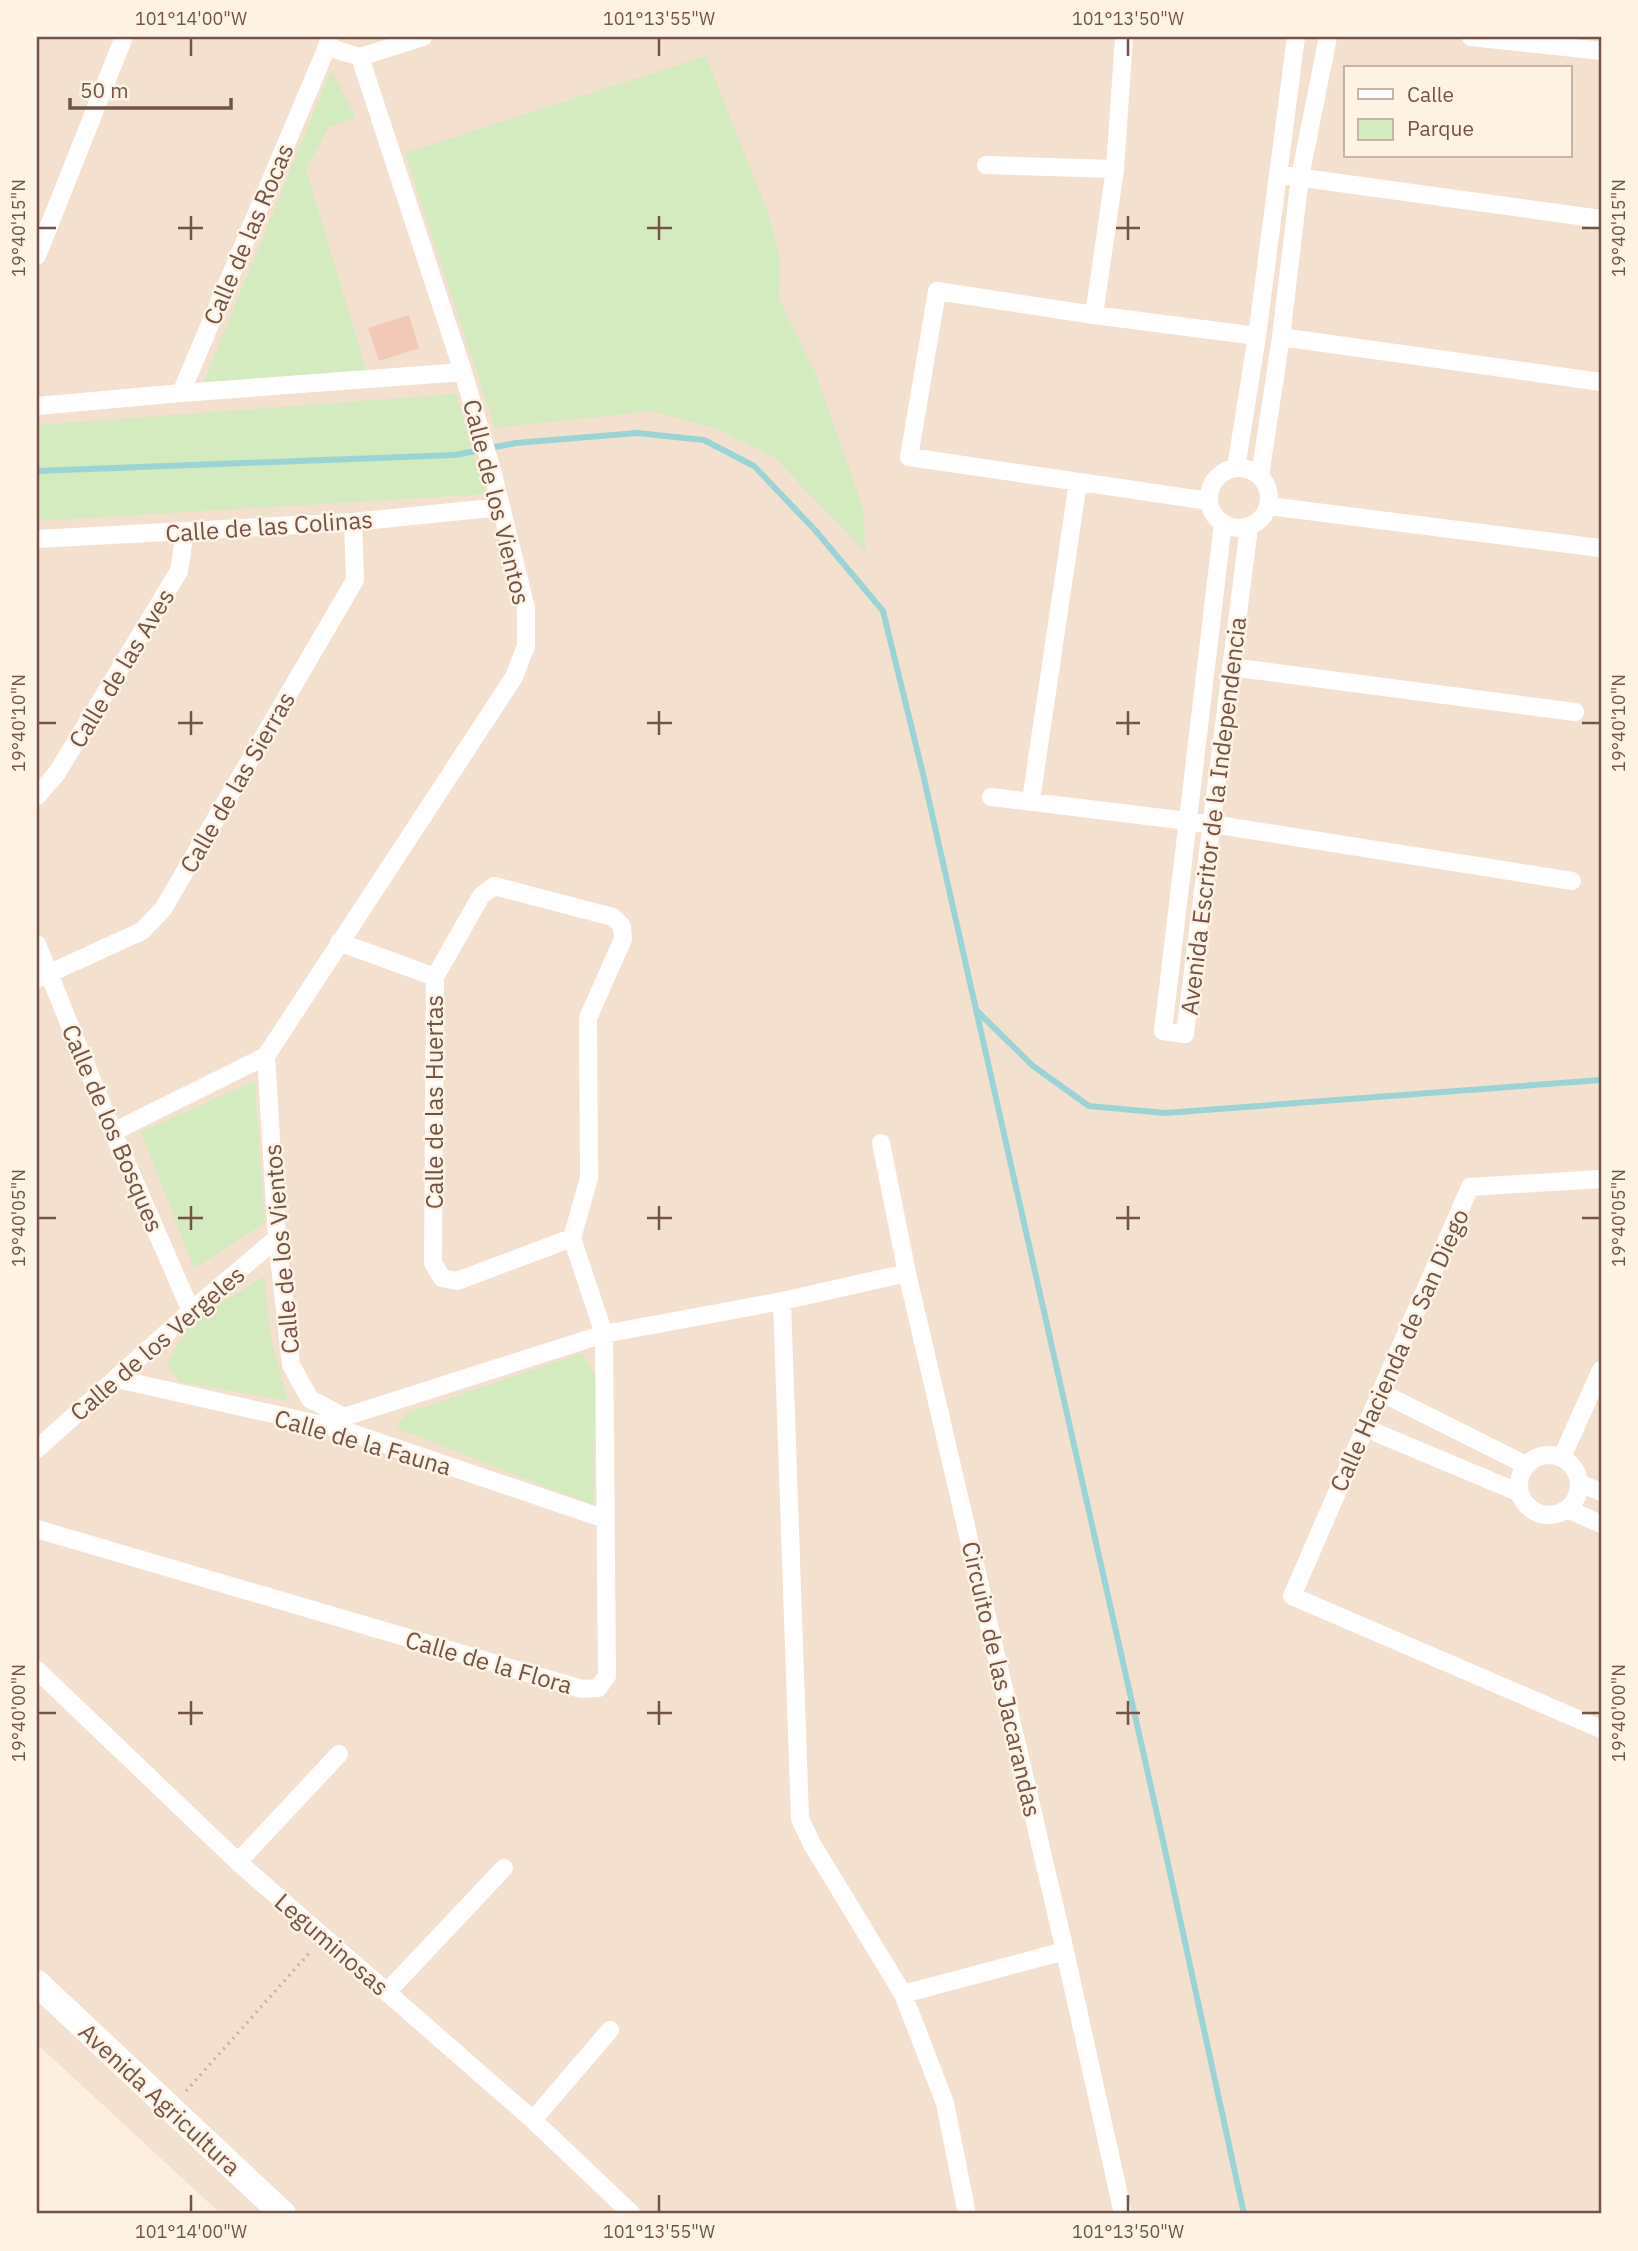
<svg xmlns="http://www.w3.org/2000/svg" width="1638" height="2251" font-family="'IBM Plex Sans',sans-serif">
<style>
.residential{fill:#f4e0cf;fill-rule:evenodd}
.green{fill:#d4eabf}
.lines{fill:none;stroke-linecap:round;stroke-linejoin:round}
.stream{stroke:#9bd4d7;stroke-width:6}
.building{fill:#f2c9b7}
.path{stroke:#d6ad9b;stroke-width:3.5;stroke-dasharray:2 5;stroke-linecap:butt}
.street{stroke:#fff;stroke-width:18}
.secondary{stroke:#fff;stroke-width:26}
.ticks{fill:none;stroke:#735347;stroke-width:2.5}
.labels{text-anchor:middle;dominant-baseline:central;stroke-width:5;stroke-linejoin:round;paint-order:stroke}
.street-label{font-size:24px;fill:#735347;stroke:#fff3e6}
.neatline{fill:none;stroke:#735347;stroke-width:2.5}
.ticks-label{font-size:18px;text-anchor:middle;fill:#735347}
</style>
<rect width="100%" height="100%" fill="#fcefe0"/>
<path class="residential" d="M37,37H1601V2214H221L37,2044ZM1346,68H1570V156H1346Z"/>
<path class="green" d="M706,56L768,213L780,256L779,299L816,374L864,511L865,552L775,458L717,429L652,411L495,428L405,153Z
M331,70L356,117L329,127L306,169L367,372L203,384Z
M456,394L486,494L37,521V425Z
M255,1081L265,1223L194,1268L141,1132Z
M264,1277L271,1339L288,1401L180,1382L167,1364L192,1320Z
M582,1353L596,1377L593,1505L396,1428L407,1413Z"/>
<g class="lines">
<path class="stream" d="M37,471L455,455L516,443L637,433L704,440L754,466L815,530L883,611L923,774L1160,1827L1244,2214
M976,1010L1033,1066L1089,1106L1165,1113L1601,1080"/>
</g>
<path class="building" d="M409,315L419,348L379,361L368,328Z"/>
<g class="lines">
<path class="path" d="M186,2091L311,1951"/>
<path class="street" d="M1471,37L1601,51
M327,47L360,57L423,37
M986,165L1115,169
M1289,176L1601,219
M37,256L124,37
M1094,315L1115,169L1124,37
M1281,337L1601,382
M181,393L327,47L329,37
M37,406L181,393L463,372
M1236,468L1257,336L1296,37
M1209 498a30 30 0 1 1 60 0a30 30 0 1 1-60 0Z
M1260,476L1281,337L1300,177L1328,37
M1209,501L909,457L937,291L1094,315L1257,336
M1269,506L1600,548
M1223,523L1163,1031L1185,1034L1249,527
M37,539L353,522L501,507
M1231,667L1575,712
M37,796L57,773L179,571L185,531
M991,797L1212,824L1572,881
M1031,800L1078,482
M339,942L435,977
M37,944L113,1132L191,1311
M37,979L142,931L163,909L355,580L353,522
M266,1056L277,1238L291,1365L310,1399L344,1417
M113,1132L266,1056L514,677L526,646V608L492,470L463,372L360,57
M881,1143L907,1273L1065,1951L1123,2214
M1601,1179L1470,1187L1292,1596L1601,1729
M782,1301L800,1819L812,1844L903,1994L945,2103L967,2214
M117,1379L340,1429L605,1519
M1380,1392L1526,1465
M344,1417L604,1334L782,1301L907,1273
M1365,1428L1520,1493
M37,1449L191,1311L277,1238
M1519 1485a30 30 0 1 1 60 0a30 30 0 1 1-60 0Z
M1562,1457L1601,1370
M1579,1483L1601,1492
M1567,1509L1601,1524
M37,1529L582,1689L598,1688L607,1676L604,1334L572,1238L589,1178L588,1018L623,939L622,926L613,917L494,886L481,896L435,977L433,1263L442,1278L457,1281L572,1238
M37,1670L238,1862L533,2120L632,2214
M238,1862L339,1754
M387,1992L504,1868
M903,1994L1065,1951
M533,2120L610,2030"/>
<path class="secondary" d="M37,1983L283,2214"/>
</g>
<path class="ticks" d="M191,38V56M659,38V56M1128,38V56M191,216V240M659,216V240M1128,216V240M38,228H56M178,228H203M647,228H672M1116,228H1140M1582,228H1600M191,711V735M659,711V735M1128,711V735M38,723H56M178,723H203M647,723H672M1116,723H1140M1582,723H1600M191,1206V1230M659,1206V1230M1128,1206V1230M38,1218H56M178,1218H203M647,1218H672M1116,1218H1140M1582,1218H1600M191,1701V1725M659,1701V1725M1128,1701V1725M38,1713H56M178,1713H203M647,1713H672M1116,1713H1140M1582,1713H1600M191,2195V2212M659,2195V2212M1128,2195V2212"/>
<g class="labels">
<g class="street-label">
<text transform="translate(248 234) rotate(-67)">Calle de las Rocas</text>
<text transform="translate(497 502) rotate(76)">Calle de los Vientos</text>
<text transform="translate(269 526) rotate(-4)">Calle de las Colinas</text>
<text transform="translate(121 668) rotate(-59)">Calle de las Aves</text>
<text transform="translate(237 782) rotate(-60)">Calle de las Sierras</text>
<text transform="translate(1213 816) rotate(-83)">Avenida Escritor de la Independencia</text>
<text transform="translate(434 1102) rotate(-90)">Calle de las Huertas</text>
<text transform="translate(113 1128) rotate(67)">Calle de los Bosques</text>
<text transform="translate(281 1249) rotate(-95)">Calle de los Vientos</text>
<text transform="translate(157 1343) rotate(-41)">Calle de los Vergeles</text>
<text transform="translate(1399 1350) rotate(-66)">Calle Hacienda de San Diego</text>
<text transform="translate(363 1442) rotate(16)">Calle de la Fauna</text>
<text transform="translate(489 1662) rotate(16)">Calle de la Flora</text>
<text transform="translate(1002 1679) rotate(77)">Circuito de las Jacarandas</text>
<text transform="translate(332 1944) rotate(41)">Leguminosas</text>
<text transform="translate(160 2099) rotate(43)">Avenida Agricultura</text>
</g>
</g>
<rect width="1638" height="2251" fill="none" stroke="#fff3e6" stroke-width="77"/>
<rect x="1344" y="66" width="228" height="91" fill="#fff3e6" stroke="#c7b3a6" stroke-width="2"/>
<rect x="1358" y="89" width="35" height="10" fill="#ffffff" stroke="#c7b3a6" stroke-width="2"/>
<text x="1407" y="102" font-size="21" fill="#735347">Calle</text>
<rect x="1358" y="119" width="35" height="21" fill="#d4eabf" stroke="#c7b3a6" stroke-width="2"/>
<text x="1407" y="136" font-size="21" fill="#735347">Parque</text>
<path d="M70 98v10h161v-10" fill="none" stroke="#735347" stroke-width="3.5"/>
<text x="80" y="98" font-size="21" fill="#735347" stroke="#fff3e6" stroke-width="5" paint-order="stroke">50 m</text>
<rect x="38" y="38" width="1562" height="2174" class="neatline"/>
<g class="ticks-label">
<text x="191" y="25">101°14'00"W</text>
<text x="659" y="25">101°13'55"W</text>
<text x="1128" y="25">101°13'50"W</text>
<text transform="translate(19 228) rotate(-90)" y="6">19°40'15"N</text>
<text transform="translate(1619 228) rotate(-90)" y="6">19°40'15"N</text>
<text transform="translate(19 723) rotate(-90)" y="6">19°40'10"N</text>
<text transform="translate(1619 723) rotate(-90)" y="6">19°40'10"N</text>
<text transform="translate(19 1218) rotate(-90)" y="6">19°40'05"N</text>
<text transform="translate(1619 1218) rotate(-90)" y="6">19°40'05"N</text>
<text transform="translate(19 1713) rotate(-90)" y="6">19°40'00"N</text>
<text transform="translate(1619 1713) rotate(-90)" y="6">19°40'00"N</text>
<text x="191" y="2238">101°14'00"W</text>
<text x="659" y="2238">101°13'55"W</text>
<text x="1128" y="2238">101°13'50"W</text>
</g>
</svg>
